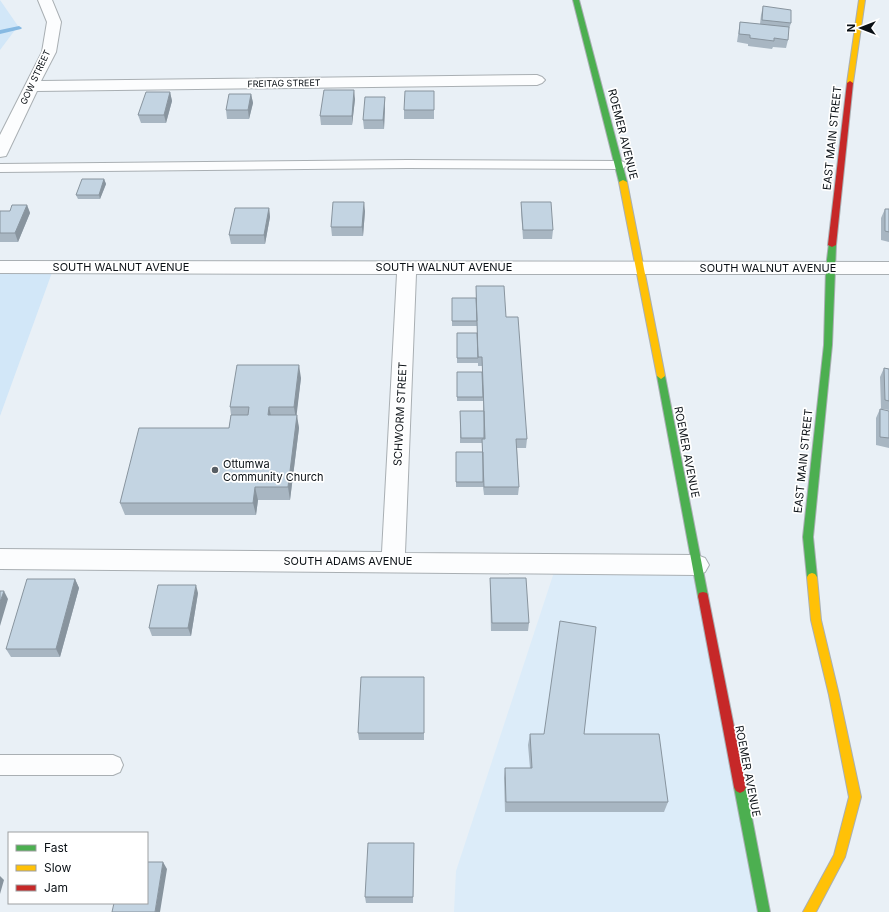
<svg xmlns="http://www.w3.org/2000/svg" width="889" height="912" font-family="Inter,sans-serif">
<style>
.built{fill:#dcecf9}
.green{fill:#d2e7f8}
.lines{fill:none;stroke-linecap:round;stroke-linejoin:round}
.stream{fill:#86b9e2;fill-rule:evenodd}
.lane-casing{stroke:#a9afb3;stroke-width:2}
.street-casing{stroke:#a9afb3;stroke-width:2}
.fast-casing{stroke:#a9afb3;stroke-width:2}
.slow-casing{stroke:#a9afb3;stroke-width:2}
.jam-casing{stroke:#a9afb3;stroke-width:2}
.lane{fill:#fcfdfe;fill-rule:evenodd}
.street{fill:#fcfdfe;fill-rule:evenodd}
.fast{fill:#4caf50;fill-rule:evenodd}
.slow{fill:#ffc107;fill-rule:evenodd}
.jam{fill:#c62828;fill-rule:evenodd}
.wall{fill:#a8b6c2}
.shaded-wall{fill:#88949e}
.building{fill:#c3d4e2;stroke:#88949e}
.poi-dot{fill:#585e64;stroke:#fff;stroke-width:1.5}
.labels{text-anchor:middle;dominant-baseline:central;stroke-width:3.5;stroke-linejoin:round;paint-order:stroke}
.far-street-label{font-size:9px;fill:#0a1015;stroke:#fff}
.street-label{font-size:11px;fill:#0a1015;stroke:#fff}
.poi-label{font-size:11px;fill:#0a1015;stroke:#fff;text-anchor:start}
</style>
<rect width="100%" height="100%" fill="#e9f0f6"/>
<path class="built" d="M557,563L697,565L764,912H454L456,871Z"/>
<path class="green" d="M0,0L18,26L0,50Z
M0,267H54L0,416Z"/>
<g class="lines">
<path class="stream" d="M19,26L22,28L21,29L0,34V30Z"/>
<g class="lane-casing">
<path id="lane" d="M408,160L620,161L624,162L626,165L624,168L620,169L408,168L0,172V164Z
M0,755H113L120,758L123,765L120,772L113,775H0Z"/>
</g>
<g class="street-casing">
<path id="street" d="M38,0H52L61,22L56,52L41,81L537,75L542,77L545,80L542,83L537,85L37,91L8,152L6,156L0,157V135L42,52L47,22Z
M0,261L889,262V274H416L405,553L697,555L705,558L709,565L705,572L697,575L0,569V549L382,552L397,274L0,273Z"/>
</g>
<g class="fast-casing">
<path id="fast" d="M573,0H579L627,182L625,183H621L619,182Z
M829,243H832L836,245L832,345L813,537L817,577L815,580L812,581L809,580L807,577L803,537L824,345L826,268Z
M661,373L665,376L708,596L707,599L703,600L699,599L698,596L657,376Z
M740,781L744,783L746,787L770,912H758L734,787L736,783Z"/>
</g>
<g class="slow-casing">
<path id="slow" d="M859,0H865L853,83L850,85L847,83Z
M623,180L627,182L665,376L661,379L657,376L619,182Z
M812,573L815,574L817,577L821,620L839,695L861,797L845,857L816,912H803L834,855L849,797L829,695L811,620L807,577L809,574Z"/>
</g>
<g class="jam-casing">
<path id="jam" d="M850,81L853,83L836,245L832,247L828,245L847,83Z
M703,592L707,593L708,596L746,787L744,791L740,793L736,791L734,787L698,596L699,593Z"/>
</g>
<use href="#lane" class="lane"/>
<use href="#street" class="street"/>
<use href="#fast" class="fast"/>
<use href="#slow" class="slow"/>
<use href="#jam" class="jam"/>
</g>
<path class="wall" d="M763,6L791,23L788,32V40L786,48L773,47L772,49L748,46V44L737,42L740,22L760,24L761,15Z
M434,91V119H404V110Z
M170,92L172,101L166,123H141L138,115Z
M251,94L253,103L249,119H227L226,110Z
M385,97V106L384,129H364L363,120Z
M355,99L352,125H321L320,116Z
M104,179L106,184L100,199H78L76,195Z
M521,202L553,230L552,239H523L521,211Z
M27,205L30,213L18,242H0V211H10Z
M269,208L270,217L265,244H231L229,235Z
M885,209H889V242L881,240V218Z
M365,211L363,236H332L331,227Z
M476,286L506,317L527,439L526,448H517L519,487L518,495H484L483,487H456V452H482V443H460V411H483V401H457V372H482V366H478V363H457V333H477V326H452V298H476Z
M884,368L889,369V410L881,409L880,377Z
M301,378L296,415L299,428L290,500H258L256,515H125L120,503L229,428L231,415L230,407Z
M880,409L889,411V448L876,445V418Z
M490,578L529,623L528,631H491L490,586Z
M75,579L79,588L60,657H11L6,649Z
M198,593L191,636H152L149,628Z
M424,685V740H359L358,733Z
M530,734H584L668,802L664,812H505L504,778L505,768H530L528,745Z
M414,843L413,903H366L365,897Z"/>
<path class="shaded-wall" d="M354,90L355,99L352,125V116Z
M170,92L172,101L166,123L164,115Z
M251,94L253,103L249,119L248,110Z
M385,97V106L384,129L383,120Z
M104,179L106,184L100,199L99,195Z
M364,202L365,211L363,236L362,227Z
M27,205L30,213L18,242L15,233Z
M269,208L270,217L265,244L264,235Z
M299,365L301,378L296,420L294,407Z
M269,407L272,420L268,415Z
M297,415L299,428L290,500L288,487Z
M255,487L258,500L256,515L253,503Z
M75,579L79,588L60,657L56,649Z
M196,585L198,593L191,636L188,628Z
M4,591L8,599L0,626V602Z
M163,862L167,869L160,912H155Z
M0,876L4,880L0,894Z"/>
<path class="building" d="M763,6L791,10V23L762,20Z
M740,22L789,27L788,40L774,38V41L750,38V35L739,34Z
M324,90H354L352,116H320Z
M405,91H434V110H404Z
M146,92H170L164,115H138Z
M229,94H251L248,110H226Z
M365,97H385L383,120H363Z
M82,179H104L99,195H76Z
M333,202H364L362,227H331Z
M521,202H551L553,230H523Z
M12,205H27L15,233H0V211H10Z
M235,208H269L264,235H229Z
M885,209H889V232L885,231Z
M476,286H504L506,317H518L527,439H516L519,487H484L482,439H485L482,357H478Z
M452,298H476L477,321H452Z
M457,333H477L478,358H457Z
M237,365H299L294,407H269L268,415H297L288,487H255L253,503H120L139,428H229L231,415H248L249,407H230Z
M884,368L889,369V401L885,400Z
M457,372H482L483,397H457Z
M880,409L889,411V438L880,437Z
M460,411H484V438H461Z
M456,452H483V482H456Z
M490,578H526L529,623H492Z
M27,579H75L56,649H6Z
M158,585H196L188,628H149Z
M0,591H4L0,602Z
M560,621L596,627L584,734H659L668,802H506L505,768H532L530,734H544Z
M361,677H424V733H358Z
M368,843H414L413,897H365Z
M147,862H163L155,912H112L114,903H147Z"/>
<circle class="poi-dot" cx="215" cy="470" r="4"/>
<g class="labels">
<g class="far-street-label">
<text transform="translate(35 77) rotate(-65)">GOW STREET</text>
<text transform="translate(284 83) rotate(-1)">FREITAG STREET</text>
</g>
<g class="street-label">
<text transform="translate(623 134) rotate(76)">ROEMER AVENUE</text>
<text transform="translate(832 138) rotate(-84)">EAST MAIN STREET</text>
<text x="121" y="267">SOUTH WALNUT AVENUE</text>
<text x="444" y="267">SOUTH WALNUT AVENUE</text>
<text x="768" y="268">SOUTH WALNUT AVENUE</text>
<text transform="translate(400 414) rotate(-87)">SCHWORM STREET</text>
<text transform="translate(687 452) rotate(79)">ROEMER AVENUE</text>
<text transform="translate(803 461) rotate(-84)">EAST MAIN STREET</text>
<text x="348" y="561">SOUTH ADAMS AVENUE</text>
<text transform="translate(748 771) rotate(79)">ROEMER AVENUE</text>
</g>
<g class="poi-label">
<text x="223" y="464">Ottumwa<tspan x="223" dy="13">Community Church</tspan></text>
</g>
</g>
<rect x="8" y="832" width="140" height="72" fill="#ffffff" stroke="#9d9fa1"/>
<rect x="16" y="845" width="20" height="6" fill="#4caf50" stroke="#9d9fa1"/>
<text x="44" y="852" font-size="12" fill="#0a1015">Fast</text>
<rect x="16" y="865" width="20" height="6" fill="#ffc107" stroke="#9d9fa1"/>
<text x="44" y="872" font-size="12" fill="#0a1015">Slow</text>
<rect x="16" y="885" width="20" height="6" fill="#c62828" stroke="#9d9fa1"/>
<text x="44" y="892" font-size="12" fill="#0a1015">Jam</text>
<g transform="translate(861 28) rotate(270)" stroke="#ffffff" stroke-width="3" paint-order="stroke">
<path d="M0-3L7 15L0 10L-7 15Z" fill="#0a1015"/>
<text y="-6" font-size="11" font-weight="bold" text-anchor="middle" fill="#0a1015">N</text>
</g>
</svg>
